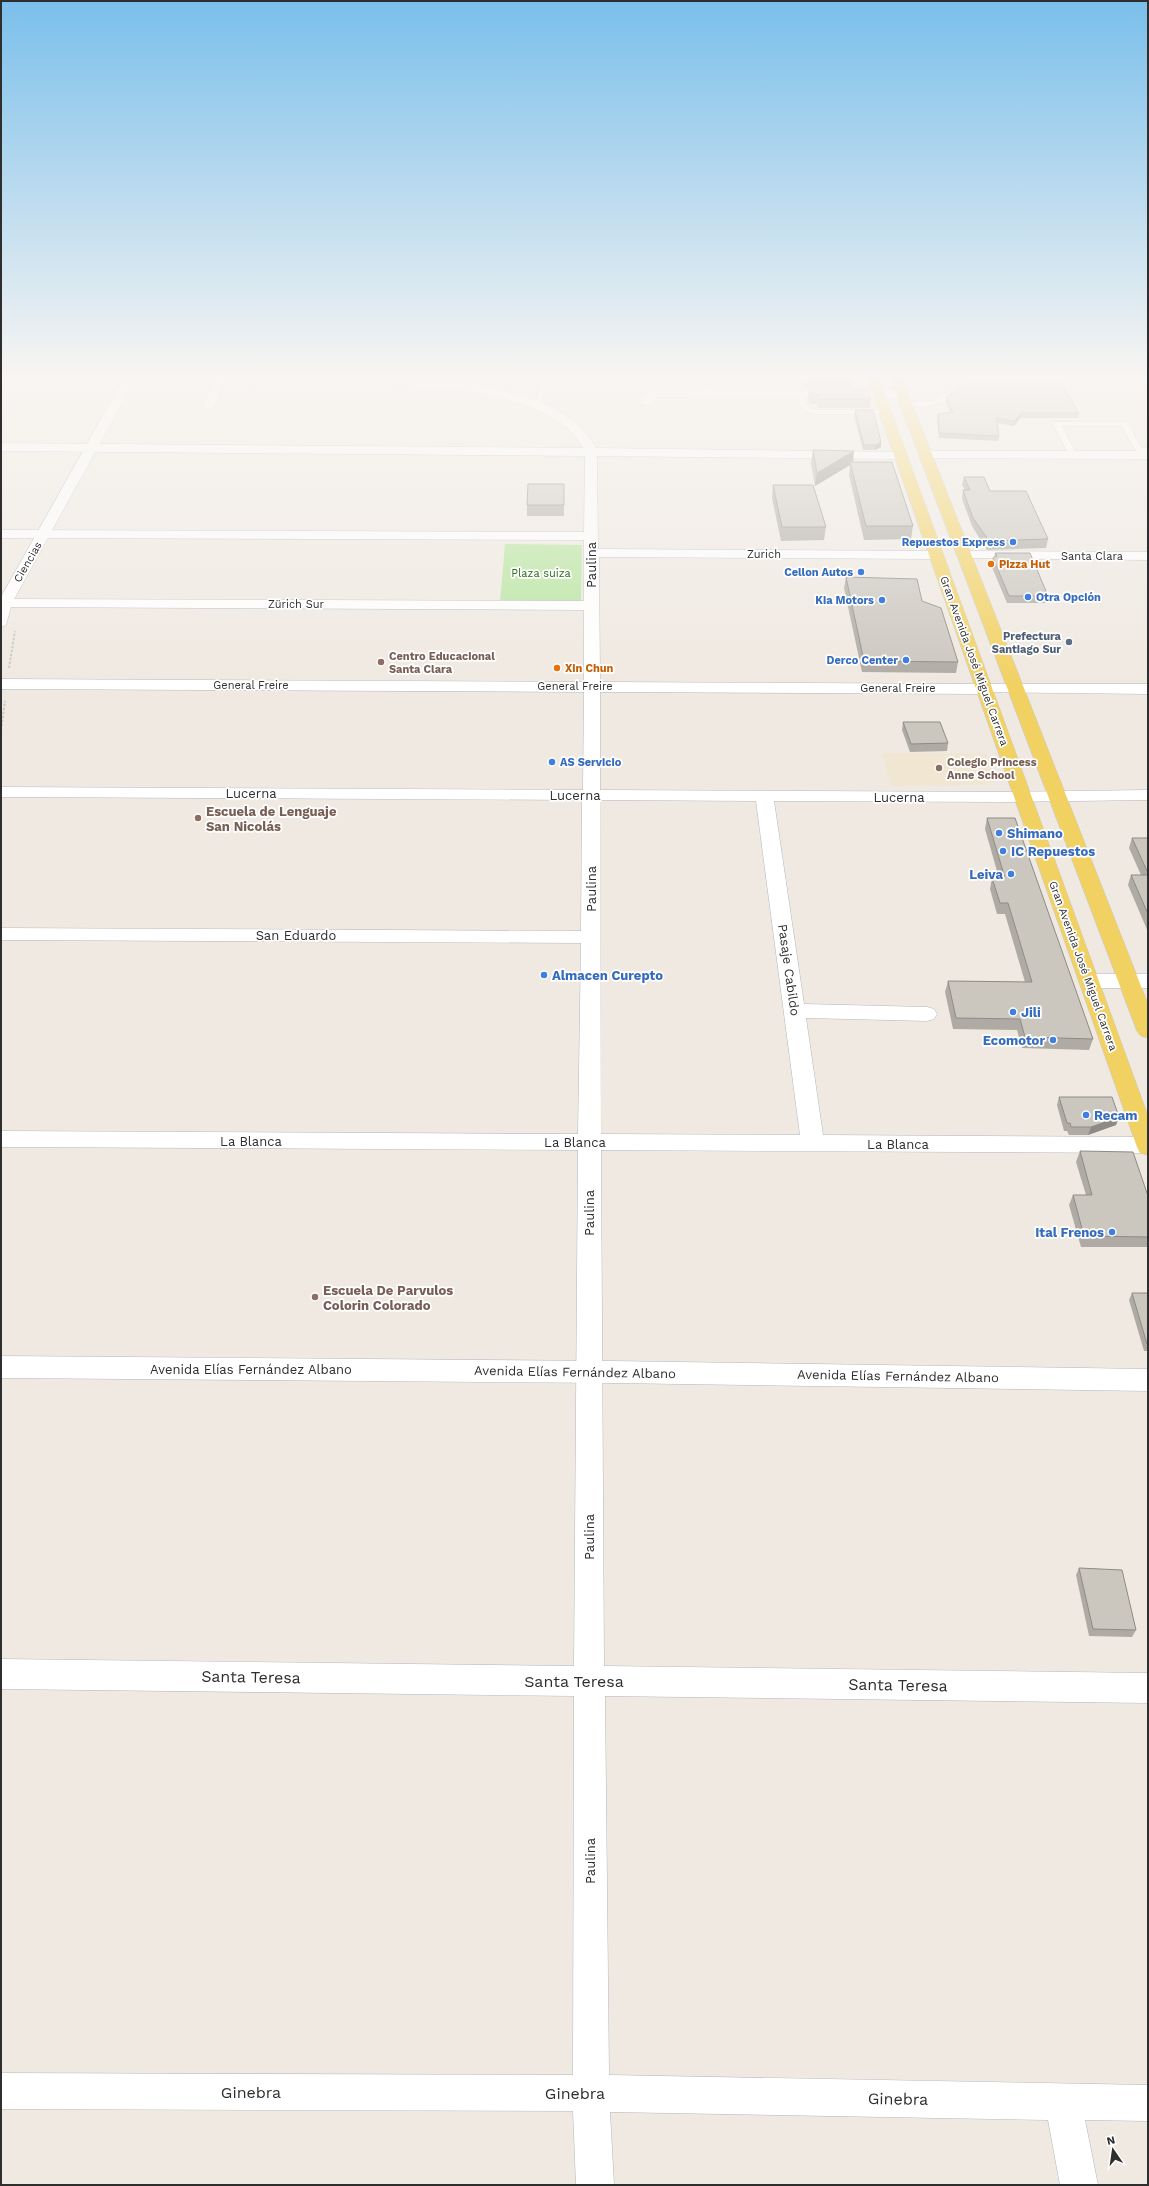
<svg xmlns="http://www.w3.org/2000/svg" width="1149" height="2186" font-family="'Work Sans',sans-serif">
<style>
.education{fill:#f0e6d1}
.green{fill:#b6e59e}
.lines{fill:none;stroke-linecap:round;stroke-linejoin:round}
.lane-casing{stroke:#b4b7c1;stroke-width:1}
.street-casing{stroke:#b4b7c1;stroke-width:1}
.secondary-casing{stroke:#b4b7c1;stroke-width:1}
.primary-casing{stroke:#c9c9c9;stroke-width:1}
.path{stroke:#c9c9c9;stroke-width:2;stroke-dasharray:2.5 1.5;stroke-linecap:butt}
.lane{fill:#fff;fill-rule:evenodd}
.street{fill:#fff;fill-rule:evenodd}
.secondary{fill:#fff;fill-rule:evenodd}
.primary{fill:#f2d163;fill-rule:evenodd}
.wall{fill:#afaba4}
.shaded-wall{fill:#8e8b86}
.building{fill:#cbc7bf;stroke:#8e8b86}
.shop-dot{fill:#3f7fe0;stroke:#fff;stroke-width:1.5}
.food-dot{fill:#e8710a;stroke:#fff;stroke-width:1.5}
.service-dot{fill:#5c6f8a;stroke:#fff;stroke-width:1.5}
.education-dot{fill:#8d6e63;stroke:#fff;stroke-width:1.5}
.labels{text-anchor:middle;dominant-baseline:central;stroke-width:3.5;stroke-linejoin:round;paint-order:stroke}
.far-shop-label{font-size:11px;font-weight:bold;fill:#366cbe;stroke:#fff;text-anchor:end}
.far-street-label{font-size:11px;fill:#2e2e2e;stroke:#fff}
.far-food-label{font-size:11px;font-weight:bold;fill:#c56008;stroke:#fff;text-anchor:start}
.far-park-label{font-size:11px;fill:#2c6e1b;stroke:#fff}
.far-service-label{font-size:11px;font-weight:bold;fill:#4e5e75;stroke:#fff;text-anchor:end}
.far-education-label{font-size:11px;font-weight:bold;fill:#785e54;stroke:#fff;text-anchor:start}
.street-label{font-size:13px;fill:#2e2e2e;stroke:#fff}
.education-label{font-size:13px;font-weight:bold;fill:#785e54;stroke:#fff;text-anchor:start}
.shop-label{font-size:13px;font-weight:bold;fill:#366cbe;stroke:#fff;text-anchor:start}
.near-street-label{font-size:16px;fill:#2e2e2e;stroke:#fff}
</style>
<rect width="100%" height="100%" fill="#efe9e1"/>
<path class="education" d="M882,753L987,754L996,782L977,785L891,786Z"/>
<path class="green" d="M505,544L582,545L581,602H500Z"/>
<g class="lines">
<g class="lane-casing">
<path id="lane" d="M543,378H549L540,406L534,407Z
M999,378H1006C995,393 977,383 963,388C956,391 951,398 945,401C937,406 909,409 902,404L906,402L933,401L961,385L991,383Z
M799,391L802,393L807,406L815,410H885L889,412L885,414H814L800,407L796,393Z
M1054,422H1127L1141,447L1148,449V454L1135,450L1122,426H1062L1077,455L1070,457L1053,424Z"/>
</g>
<g class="street-casing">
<path id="street" d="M215,378H227L213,408H205L203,405Z
M277,378C358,378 553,365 596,448L904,452L906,455L904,458L900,459L597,456L598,549L936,551L943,555L936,559L599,557L600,682L984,684L990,686L992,689L990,692L984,694L600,692V790L1005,792L1148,790V800L1005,802L774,801L804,1004L927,1007L934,1009L937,1014L934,1019L927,1021L806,1018L823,1135L1148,1137V1153L601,1150L604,1666L1148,1673V1703L605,1696L609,2075L1148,2085V2121L1085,2120L1098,2185H1060L1048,2120L610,2112L614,2185H576L573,2111L1,2109V2073L573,2075L574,1696L1,1689V1659L574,1666L578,1150L1,1147V1131L578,1134L581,943L1,940V928L581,931L582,800L1,797V787L583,790L584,692L1,689V679L584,682V610L1,607V599L584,601V540L1,538V530L584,532L585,456L1,451V443L583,448C547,375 354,384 283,381ZM600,800L756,801L800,1135L601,1134Z
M654,389L902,390L908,394L902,398L657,397L650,405H642L640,402L643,395Z
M925,451H1148V459L921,458L919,455L921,452Z
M964,551L1148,552V560L959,558L957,555L959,552Z
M1089,974H1148V988H1089L1082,986L1079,981L1082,976Z"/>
</g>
<g class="secondary-casing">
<path id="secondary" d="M124,378H136L12,603L6,625L1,627V597Z
M984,684H1148V694L978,692L976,689L978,686Z
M1,1356L612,1361L1148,1369V1391L612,1383L1,1378Z"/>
</g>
<g class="primary-casing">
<path id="primary" d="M867,378H879L1148,1116V1155L1140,1153L1137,1147Z
M890,378H902L1148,1004V1038L1141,1036L1137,1031Z"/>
</g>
<path class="path" d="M9,668L15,631
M1,730L5,701"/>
<use href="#lane" class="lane"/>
<use href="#street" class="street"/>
<use href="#secondary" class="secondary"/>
<use href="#primary" class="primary"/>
</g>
<path class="wall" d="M801,378H850L852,383L851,388H804Z
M1037,383L1079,413L1078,418H1020L1014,426L997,423L999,436L998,441L939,438L937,419L938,414L950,412L946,402V397Z
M809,390L871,399L870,408H818L817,404H810L808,399Z
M855,410L881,442V447L875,450H863L854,416Z
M813,450L853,462L913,526L911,539L864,540L849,475L850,465L815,486L811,463Z
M964,477L990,491L1048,539L1046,548L987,550L972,526L962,499L963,490H965L962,485Z
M564,484V516H527V505Z
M773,485L826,527L824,540L781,541L772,498Z
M995,553L1048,596L1046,603H1007L991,565L993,558H994Z
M846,577L922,601L958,662L956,673L862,672L844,588Z
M903,722L948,743L947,751L910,752L902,730Z
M987,818L1093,1039L1089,1050L1022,1048L1017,1030L953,1029L945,992L948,981L1025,982L1005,914H997L990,889L992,878H999L985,829Z
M1132,838H1148V932L1128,885L1131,875H1141L1129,848Z
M1059,1097L1119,1117L1116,1125L1088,1135H1069L1067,1131H1064L1057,1105Z
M1080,1151L1148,1196V1247H1081L1069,1205L1073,1195H1086L1076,1162Z
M1132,1293H1148V1351H1144L1129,1300Z
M1079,1568L1136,1630L1132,1637L1089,1636L1076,1575Z"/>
<path class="shaded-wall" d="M1021,413L1020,418L1014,426L1015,421Z
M881,442V447L875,450L876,445Z
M854,451L853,464L850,462V465L815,486L817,473Z
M1119,1117L1116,1125L1088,1135L1091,1127Z"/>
<path class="building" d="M803,378H850L852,383H805Z
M1003,378H1034L1037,383H1061L1079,413H1021L1015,421L996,418L999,436L939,433L938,414L953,412L946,397L962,386L970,383H993Z
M809,390H869L871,399H819L818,394L811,395Z
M855,410H873L881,442L876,445H864Z
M813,450L854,451L817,473Z
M850,462H892L913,526H866Z
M964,477H984L990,491H1026L1048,539L989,541L973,518L963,490H970Z
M528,484H564V505H527Z
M773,485H813L826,527H782Z
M995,553H1030L1048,596H1009L993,558L997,556Z
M846,577L917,579L922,601L941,608L958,662L864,661Z
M903,722H940L948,743L911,744Z
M987,818H1015L1093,1039L1025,1037L1020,1019L956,1018L948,981L1032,982L1008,903H1000L992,878H1005Z
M1132,838H1148V873Z
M1131,875H1148V914Z
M1059,1097H1112L1119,1117L1091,1127H1071L1070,1123H1067Z
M1080,1151L1133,1152L1148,1196V1237L1084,1236L1073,1195H1092Z
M1132,1293H1148V1344H1147Z
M1079,1568L1122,1570L1136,1630L1093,1629Z"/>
<linearGradient id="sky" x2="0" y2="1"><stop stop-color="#7abfeb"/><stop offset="0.55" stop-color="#f8f5f2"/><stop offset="1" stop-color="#f8f5f2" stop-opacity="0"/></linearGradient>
<rect width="1149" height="684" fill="url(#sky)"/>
<g class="shop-dot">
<circle cx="1013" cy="542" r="4"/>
<circle cx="861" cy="572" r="4"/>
<circle cx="1028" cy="597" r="4"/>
<circle cx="882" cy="600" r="4"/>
<circle cx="906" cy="660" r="4"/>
<circle cx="552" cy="762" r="4"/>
<circle cx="999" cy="833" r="4"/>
<circle cx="1003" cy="851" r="4"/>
<circle cx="1011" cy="874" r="4"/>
<circle cx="544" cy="975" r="4"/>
<circle cx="1013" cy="1012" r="4"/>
<circle cx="1053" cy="1040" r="4"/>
<circle cx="1086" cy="1115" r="4"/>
<circle cx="1112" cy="1232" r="4"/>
</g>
<g class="food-dot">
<circle cx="991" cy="564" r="4"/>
<circle cx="557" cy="668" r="4"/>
</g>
<circle class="service-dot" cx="1069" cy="642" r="4"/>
<g class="education-dot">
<circle cx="381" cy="662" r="4"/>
<circle cx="939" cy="768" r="4"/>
<circle cx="198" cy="818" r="4"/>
<circle cx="315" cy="1297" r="4"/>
</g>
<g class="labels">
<g class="far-shop-label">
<text x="1005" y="542">Repuestos Express</text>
<text x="853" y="572">Cellon Autos</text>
<text x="1036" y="597" text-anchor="start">Otra Opción</text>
<text x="874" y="600">Kia Motors</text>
<text x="898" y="660">Derco Center</text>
<text x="560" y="762" text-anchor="start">AS Servicio</text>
</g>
<g class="far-street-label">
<text x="764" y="554">Zurich</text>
<text x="1092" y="556">Santa Clara</text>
<text transform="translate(28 562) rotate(-60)">Ciencias</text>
<text x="296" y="604">Zürich Sur</text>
<text transform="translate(974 661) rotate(70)">Gran Avenida José Miguel Carrera</text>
<text x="251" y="685">General Freire</text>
<text x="575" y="686">General Freire</text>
<text x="898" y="688">General Freire</text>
<text transform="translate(1083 966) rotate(70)">Gran Avenida José Miguel Carrera</text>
</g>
<g class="far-food-label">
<text x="999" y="564">Pizza Hut</text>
<text x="565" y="668">Xin Chun</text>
</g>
<g class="far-park-label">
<text x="541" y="573">Plaza suiza</text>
</g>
<g class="far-service-label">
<text x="1061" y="636">Prefectura<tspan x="1061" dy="13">Santiago Sur</tspan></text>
</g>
<g class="far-education-label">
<text x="389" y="656">Centro Educacional<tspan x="389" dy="13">Santa Clara</tspan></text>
<text x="947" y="762">Colegio Princess<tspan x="947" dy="13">Anne School</tspan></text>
</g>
<g class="street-label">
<text transform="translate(591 565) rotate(-90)">Paulina</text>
<text x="251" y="793">Lucerna</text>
<text x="575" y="795">Lucerna</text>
<text x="899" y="797">Lucerna</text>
<text transform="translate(591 889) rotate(-90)">Paulina</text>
<text x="296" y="935">San Eduardo</text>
<text transform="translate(789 970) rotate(82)">Pasaje Cabildo</text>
<text x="251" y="1141">La Blanca</text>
<text x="575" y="1142">La Blanca</text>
<text x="898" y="1144">La Blanca</text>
<text transform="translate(589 1213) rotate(-90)">Paulina</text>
<text x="251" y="1369">Avenida Elías Fernández Albano</text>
<text transform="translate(575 1372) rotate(1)">Avenida Elías Fernández Albano</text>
<text transform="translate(898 1376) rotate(1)">Avenida Elías Fernández Albano</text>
<text transform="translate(589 1537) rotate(-90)">Paulina</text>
<text transform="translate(590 1861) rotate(-90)">Paulina</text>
</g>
<g class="education-label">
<text x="206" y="811">Escuela de Lenguaje<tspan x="206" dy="15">San Nicolás</tspan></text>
<text x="323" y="1290">Escuela De Parvulos<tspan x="323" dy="15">Colorin Colorado</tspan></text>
</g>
<g class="shop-label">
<text x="1007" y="833">Shimano</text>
<text x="1011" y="851">IC Repuestos</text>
<text x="1003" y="874" text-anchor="end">Leiva</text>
<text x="552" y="975">Almacen Curepto</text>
<text x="1021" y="1012">Jili</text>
<text x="1045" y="1040" text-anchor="end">Ecomotor</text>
<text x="1094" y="1115">Recam</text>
<text x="1104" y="1232" text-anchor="end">Ital Frenos</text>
</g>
<g class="near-street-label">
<text transform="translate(251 1677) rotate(1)">Santa Teresa</text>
<text x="574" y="1681">Santa Teresa</text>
<text transform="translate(898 1685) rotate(1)">Santa Teresa</text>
<text x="251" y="2092">Ginebra</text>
<text x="575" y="2093">Ginebra</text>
<text transform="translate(898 2099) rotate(1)">Ginebra</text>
</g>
</g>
<rect width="1149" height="2186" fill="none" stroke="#2e2e2e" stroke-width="4"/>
<g transform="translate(1113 2150) rotate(347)" stroke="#ffffff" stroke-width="3" paint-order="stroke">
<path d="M0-3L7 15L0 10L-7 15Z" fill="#2e2e2e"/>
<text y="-6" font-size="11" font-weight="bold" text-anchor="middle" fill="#2e2e2e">N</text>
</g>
</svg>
